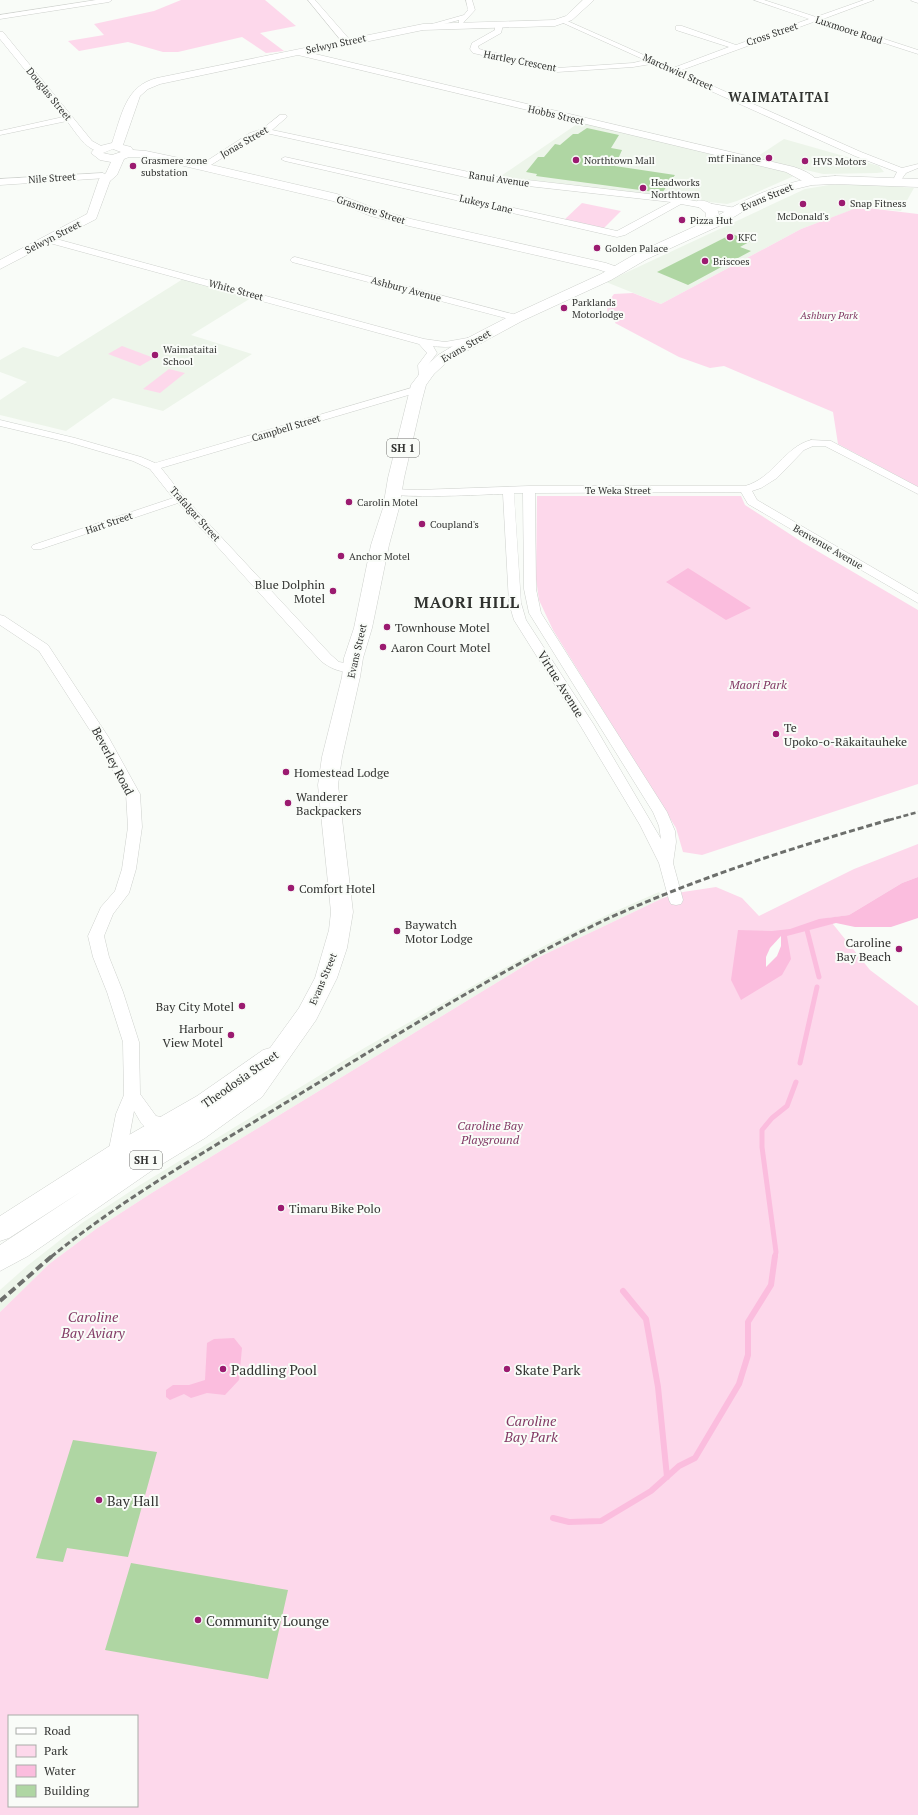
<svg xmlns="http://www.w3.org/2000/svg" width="918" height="1815" font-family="'PT Serif',serif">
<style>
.built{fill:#edf5ea}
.green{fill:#fdd8eb;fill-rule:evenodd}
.water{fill:#fbbdde}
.pier{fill:#f9fcf8}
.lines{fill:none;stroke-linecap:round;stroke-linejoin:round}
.stream-far1{stroke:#fbbdde;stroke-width:5}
.stream{stroke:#fbbdde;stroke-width:6}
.building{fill:#afd6a3}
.street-casing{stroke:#ced1cd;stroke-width:1}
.secondary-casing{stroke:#ced1cd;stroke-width:1}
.highway-casing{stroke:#ced1cd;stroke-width:1}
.street{fill:#fff;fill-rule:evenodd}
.secondary{fill:#fff;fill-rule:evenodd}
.highway{fill:#fff;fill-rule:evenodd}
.rail-far2{stroke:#6d6f6c;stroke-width:2.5;stroke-dasharray:5 2.5;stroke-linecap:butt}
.rail-far1{stroke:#6d6f6c;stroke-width:3;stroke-dasharray:6 3;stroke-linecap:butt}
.rail{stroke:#6d6f6c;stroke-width:4;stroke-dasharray:8 4;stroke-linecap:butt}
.poi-dot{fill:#9b1b70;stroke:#f9fcf8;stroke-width:1.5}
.labels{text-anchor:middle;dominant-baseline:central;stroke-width:4;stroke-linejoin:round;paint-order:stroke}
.far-street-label{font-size:10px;fill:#323331;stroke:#f9fcf8}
.far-poi-label{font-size:10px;fill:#323331;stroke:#f9fcf8;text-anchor:start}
.far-park-label{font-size:10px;font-style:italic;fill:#823a65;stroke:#f9fcf8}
.shield{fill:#f9fcf8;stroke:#6e6f6d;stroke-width:1}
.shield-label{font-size:11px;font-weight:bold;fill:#323331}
.poi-label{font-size:12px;fill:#323331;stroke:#f9fcf8;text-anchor:start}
.street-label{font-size:12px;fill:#323331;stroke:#f9fcf8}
.park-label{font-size:12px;font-style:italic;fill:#823a65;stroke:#f9fcf8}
.far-district-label{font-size:13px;font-weight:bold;letter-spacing:1px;fill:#30322f;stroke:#f9fcf8}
.near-park-label{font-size:14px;font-style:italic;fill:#823a65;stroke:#f9fcf8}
.near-poi-label{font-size:14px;fill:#323331;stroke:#f9fcf8;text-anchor:start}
.district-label{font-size:16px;font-weight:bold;letter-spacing:1px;fill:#30322f;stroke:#f9fcf8}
</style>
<rect width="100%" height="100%" fill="#f9fcf8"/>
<path class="built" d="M580,122L788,171L794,176L737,201L727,204L498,178Z
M784,139L879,166L884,172L877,173L823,174L755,158Z
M866,184L914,188L901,211L860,207L801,229L661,304L606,282L805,189L829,185Z
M183,279L251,298L191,335L252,354L163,411L113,398L66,431L0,415V400L27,382L0,372V360L23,347L58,357Z
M659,892L663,898L537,958L150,1194L96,1229L49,1264L0,1312V1290L27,1266L82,1223L140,1185L366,1047L476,984L546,945L609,914Z"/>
<path class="green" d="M181,0H265L296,26L260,33L284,51L266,53L242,37L178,52H163L128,42L79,51L68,41L104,35L94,24L154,11Z
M582,203L621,211L603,229L564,220Z
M859,207L918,214V487L838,444L833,412L724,366L710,368L679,357L615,323L618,316L607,313L608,302L614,294L633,293L661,304L801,229Z
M122,346L154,358L140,366L108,354Z
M169,369L185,373L160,393L143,389Z
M537,496H741L745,505L802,542L918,610V784L702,855L683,852L676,828L553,630L539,600L536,579Z
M918,844V877L902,883L849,915L828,918L870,970L918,1006V1815H0V1312L49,1264L96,1229L150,1194L537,958L663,898L683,892L716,887L742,898L759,916L854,869ZM9,1716H137V1806H9Z"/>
<path class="water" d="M688,568L751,608L726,620L666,582Z
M918,877V918L891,927H855L836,923L787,936L791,959L782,975L741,1000L731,980L738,930L772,931L790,929L819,919L849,915L902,883Z
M234,1338L242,1348L239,1380L225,1395L207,1393L191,1398L184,1394L170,1400L166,1397V1390L173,1385H189L205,1380L207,1343L214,1339Z"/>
<path class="pier" d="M781,936V946L777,956L766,967V957L770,948Z"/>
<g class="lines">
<path class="stream-far1" d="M807,930L819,977
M800,1063L817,987
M775,1257L776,1252L762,1147V1130L772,1118L787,1106L796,1082"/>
<path class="stream" d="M623,1291L646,1319L658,1387L667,1477
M553,1518L569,1522L601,1521L651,1491L679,1466L695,1458L739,1384L748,1355V1322L771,1285L775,1256"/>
</g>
<path class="building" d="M587,128L619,135L611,148L622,150L615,166L675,175L662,193L536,176L537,174L526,172L538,157H544L555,144L560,145L573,134H578Z
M732,234L751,241L740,247L751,251L688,285L657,272Z
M73,1440L157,1452L128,1557L67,1548L63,1562L36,1558Z
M131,1563L288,1590L268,1679L105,1650Z"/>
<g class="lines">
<g class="street-casing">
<path id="street" d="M96,0H112L109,2L0,19V15Z
M308,0H315L350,40V44H344Z
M466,0H472L475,10L463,23H459V20L429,28L425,26L464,15L468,10Z
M754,0H764L816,17L864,0H874L823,19L918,50V54L816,21L679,71L861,152L902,168L918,164V168L906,173L901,180H895L894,178L897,172L855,156L651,64L633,67L557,72L473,53L470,49L472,43L495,30V25L499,23L503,25L501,33L478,46L479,49L557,68L633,63L645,60L561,22V20L563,19L673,68L729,47L676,30V26H682L736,45L809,19Z
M911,0H918V3L912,1Z
M0,32H3L92,141L103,147V151C88,154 75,131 67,121L0,135V131L63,117L0,39Z
M280,115H286L287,117L272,130L483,175L666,196L736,208L740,211L736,214L681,204L625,235L617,237L285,161L281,159L285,157L617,231L671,202L483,181L266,133L256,137L206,168H203L199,166L250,133L262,129Z
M103,173L107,176L106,178L0,185V179Z
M49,237L424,339L445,342L473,337L478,340C471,347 443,348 433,346L437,353L428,365L429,378L424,381L419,378L418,365L427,353L419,344L46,242L45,240L46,238Z
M295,257L520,316L522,318L517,321L292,262L290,260L292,258Z
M418,386L422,387L423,389L422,391L161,468L184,497L331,655L339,662L356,665L357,668L356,671C343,674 331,669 321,661L178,503L41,549H33L31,547L33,545L173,498L150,469L133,461L68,442L0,426V420L75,438L141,457L155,463Z
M811,440L831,441L918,487V494L825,446H813L804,450L777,478L761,488L752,491L757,500L918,594V603L748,504L741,492L535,493L536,589L541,613L667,812L675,831L676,842L673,863L683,900L681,904L676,905L671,904L669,900L659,863L640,825L580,725L514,620L509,603L503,494C487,494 394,500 387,492L393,489L417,490L529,486H745C774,478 784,447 811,440ZM514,493H523L524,589L529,613L653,812L659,826L661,839L594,725L526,620L521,603Z
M0,615L4,616L48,645L109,738L140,794L142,827L136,869L129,893L113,914L104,936L109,957L123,992L139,1042L140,1094L156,1116L176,1120L178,1125L176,1130C169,1133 151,1132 145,1127C140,1123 137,1115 134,1111L126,1154L123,1159L117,1161L111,1159L108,1154L116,1114L124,1095L123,1042L107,992L93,957L88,936L101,907L115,891L122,869L128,827L126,794L95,738L39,651L0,625Z"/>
</g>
<g class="secondary-casing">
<path id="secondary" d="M583,0H594L572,20L555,26L423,30L311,53L794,167C803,170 812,174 818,181L816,184H808L786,172L298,55L160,84L148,89L140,96L123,145L131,147L133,150L146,151L203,163L337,194L379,210L411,219L606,263L620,268L621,271L620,274L615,275L597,269L409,226L371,216L333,201L146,157H129L124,159L117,175L110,181L96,219L0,269V260L87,214L99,179L106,173L111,162L100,160L91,153L96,147L112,143C122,115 125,86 157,78L423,24L554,20L566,16ZM113,149L121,152L112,155L103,153Z"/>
</g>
<g class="highway-casing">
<path id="highway" d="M835,176L918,179V187L835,184L812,185L791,190L747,209L719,226L647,259L611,280L522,321L448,361L434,374L426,385L422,400L404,478L399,508L389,545L372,628L363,658L360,677L342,757L338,785L353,912L347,948L337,978L316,1020L262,1097L205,1138L154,1169L28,1256L0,1271V1245L82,1191L9,1238L0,1241V1216L108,1147L197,1096L263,1050L270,1048L299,1008L315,978L329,930L331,912L318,785L322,757L342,677L344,658L354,628L371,545L383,508L388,478L411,385L424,368L438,355L458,343L512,315L601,274L637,253L700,224L706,218V213L695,204L697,201C705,199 718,205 719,215C755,193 793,178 835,176Z"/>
</g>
<use href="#street" class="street"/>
<use href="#secondary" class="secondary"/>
<use href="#highway" class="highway"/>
<path class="rail-far2" d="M889,820L918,812"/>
<path class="rail-far1" d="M51,1257C126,1196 212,1148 295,1097C397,1035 499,970 607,919C699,877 795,847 892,819"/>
<path class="rail" d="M0,1301L52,1256"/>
</g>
<g class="poi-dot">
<circle cx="769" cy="158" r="4"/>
<circle cx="576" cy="160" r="4"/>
<circle cx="805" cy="161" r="4"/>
<circle cx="133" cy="166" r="4"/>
<circle cx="643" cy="188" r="4"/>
<circle cx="842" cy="203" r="4"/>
<circle cx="803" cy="204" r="4"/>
<circle cx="682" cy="220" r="4"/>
<circle cx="730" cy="237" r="4"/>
<circle cx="597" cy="248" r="4"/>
<circle cx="705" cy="261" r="4"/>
<circle cx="564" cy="308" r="4"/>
<circle cx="155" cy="355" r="4"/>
<circle cx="349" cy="502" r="4"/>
<circle cx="422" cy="524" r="4"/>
<circle cx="341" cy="556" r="4"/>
<circle cx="333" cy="591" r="4"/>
<circle cx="387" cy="627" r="4"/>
<circle cx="383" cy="647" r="4"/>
<circle cx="776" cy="734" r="4"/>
<circle cx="286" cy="772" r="4"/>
<circle cx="288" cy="803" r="4"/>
<circle cx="291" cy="888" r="4"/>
<circle cx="397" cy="931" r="4"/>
<circle cx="899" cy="949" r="4"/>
<circle cx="242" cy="1006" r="4"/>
<circle cx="231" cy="1035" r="4"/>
<circle cx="281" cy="1208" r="4"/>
<circle cx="223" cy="1369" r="4"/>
<circle cx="507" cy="1369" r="4"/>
<circle cx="99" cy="1500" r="4"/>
<circle cx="198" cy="1620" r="4"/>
</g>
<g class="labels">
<g class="far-street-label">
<text transform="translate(849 30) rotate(18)">Luxmoore Road</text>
<text transform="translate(772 34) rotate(-19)">Cross Street</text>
<text transform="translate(336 44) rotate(-12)">Selwyn Street</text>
<text transform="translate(520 61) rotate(11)">Hartley Crescent</text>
<text transform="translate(678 72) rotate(24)">Marchwiel Street</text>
<text transform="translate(49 94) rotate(51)">Douglas Street</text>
<text transform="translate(556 115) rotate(13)">Hobbs Street</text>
<text transform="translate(244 142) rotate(-30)">Jonas Street</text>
<text transform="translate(52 178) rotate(-4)">Nile Street</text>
<text transform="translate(499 179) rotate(8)">Ranui Avenue</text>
<text transform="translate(767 197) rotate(-23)">Evans Street</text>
<text transform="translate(486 204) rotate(13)">Lukeys Lane</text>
<text transform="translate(371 210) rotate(18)">Grasmere Street</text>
<text transform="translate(53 237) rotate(-27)">Selwyn Street</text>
<text transform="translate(406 289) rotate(15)">Ashbury Avenue</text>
<text transform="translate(236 290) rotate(15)">White Street</text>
<text transform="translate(466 346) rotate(-30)">Evans Street</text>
<text transform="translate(286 428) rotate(-17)">Campbell Street</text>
<text x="618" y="490">Te Weka Street</text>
<text transform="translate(195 514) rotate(48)">Trafalgar Street</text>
<text transform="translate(109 523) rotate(-19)">Hart Street</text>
<text transform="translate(828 547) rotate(30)">Benvenue Avenue</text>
<text transform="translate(357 651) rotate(-77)">Evans Street</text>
<text transform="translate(323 979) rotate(-67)">Evans Street</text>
</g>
<g class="far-poi-label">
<text x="761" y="158" text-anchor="end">mtf Finance</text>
<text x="141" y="160">Grasmere zone<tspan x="141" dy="12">substation</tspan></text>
<text x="584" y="160">Northtown Mall</text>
<text x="813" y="161">HVS Motors</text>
<text x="651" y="182">Headworks<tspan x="651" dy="12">Northtown</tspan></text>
<text x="850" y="203">Snap Fitness</text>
<text x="803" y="216" text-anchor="middle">McDonald's</text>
<text x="690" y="220">Pizza Hut</text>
<text x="738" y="237">KFC</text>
<text x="605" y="248">Golden Palace</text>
<text x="713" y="261">Briscoes</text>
<text x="572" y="302">Parklands<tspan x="572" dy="12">Motorlodge</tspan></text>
<text x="163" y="349">Waimataitai<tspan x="163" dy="12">School</tspan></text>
<text x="357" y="502">Carolin Motel</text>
<text x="430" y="524">Coupland's</text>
<text x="349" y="556">Anchor Motel</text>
</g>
<g class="far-park-label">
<text x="829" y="315">Ashbury Park</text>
</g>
<g class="shield">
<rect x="387" y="439" width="32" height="18" rx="3"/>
<rect x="130" y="1151" width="32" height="18" rx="3"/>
</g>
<g class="shield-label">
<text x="403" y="448">SH 1</text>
<text x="146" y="1160">SH 1</text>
</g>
<g class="poi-label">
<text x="325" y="584" text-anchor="end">Blue Dolphin<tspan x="325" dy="14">Motel</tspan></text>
<text x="395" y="627">Townhouse Motel</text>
<text x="391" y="647">Aaron Court Motel</text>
<text x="784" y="727">Te<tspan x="784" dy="14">Upoko-o-Rākaitauheke</tspan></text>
<text x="294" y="772">Homestead Lodge</text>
<text x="296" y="796">Wanderer<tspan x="296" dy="14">Backpackers</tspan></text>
<text x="299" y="888">Comfort Hotel</text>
<text x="405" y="924">Baywatch<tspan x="405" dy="14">Motor Lodge</tspan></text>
<text x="891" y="942" text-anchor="end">Caroline<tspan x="891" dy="14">Bay Beach</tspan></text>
<text x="234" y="1006" text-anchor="end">Bay City Motel</text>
<text x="223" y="1028" text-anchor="end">Harbour<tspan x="223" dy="14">View Motel</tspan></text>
<text x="289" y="1208">Timaru Bike Polo</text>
</g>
<g class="street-label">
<text transform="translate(561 684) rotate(58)">Virtue Avenue</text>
<text transform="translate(113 761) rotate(62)">Beverley Road</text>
<text transform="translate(240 1079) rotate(-35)">Theodosia Street</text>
</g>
<g class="park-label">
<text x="758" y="684">Maori Park</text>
<text x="490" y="1125">Caroline Bay<tspan x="490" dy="14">Playground</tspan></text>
</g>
<g class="far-district-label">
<text x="779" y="97">WAIMATAITAI</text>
</g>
<g class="near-park-label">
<text x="93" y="1316">Caroline<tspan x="93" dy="16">Bay Aviary</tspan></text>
<text x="531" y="1420">Caroline<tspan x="531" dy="16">Bay Park</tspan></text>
</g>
<g class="near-poi-label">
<text x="231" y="1369">Paddling Pool</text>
<text x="515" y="1369">Skate Park</text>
<text x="107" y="1500">Bay Hall</text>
<text x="206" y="1620">Community Lounge</text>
</g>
<g class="district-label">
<text x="467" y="602">MAORI HILL</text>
</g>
</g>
<rect x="8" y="1715" width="130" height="92" fill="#f9fcf8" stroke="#a9aca8"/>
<rect x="16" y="1728" width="20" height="6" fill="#ffffff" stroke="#a9aca8"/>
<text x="44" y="1735" font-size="12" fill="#323331">Road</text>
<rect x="16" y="1745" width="20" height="12" fill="#fdd8eb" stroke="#a9aca8"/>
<text x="44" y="1755" font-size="12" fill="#323331">Park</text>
<rect x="16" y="1765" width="20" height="12" fill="#fbbdde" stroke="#a9aca8"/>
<text x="44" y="1775" font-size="12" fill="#323331">Water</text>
<rect x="16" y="1785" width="20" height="12" fill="#afd6a3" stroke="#a9aca8"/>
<text x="44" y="1795" font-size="12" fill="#323331">Building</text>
</svg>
